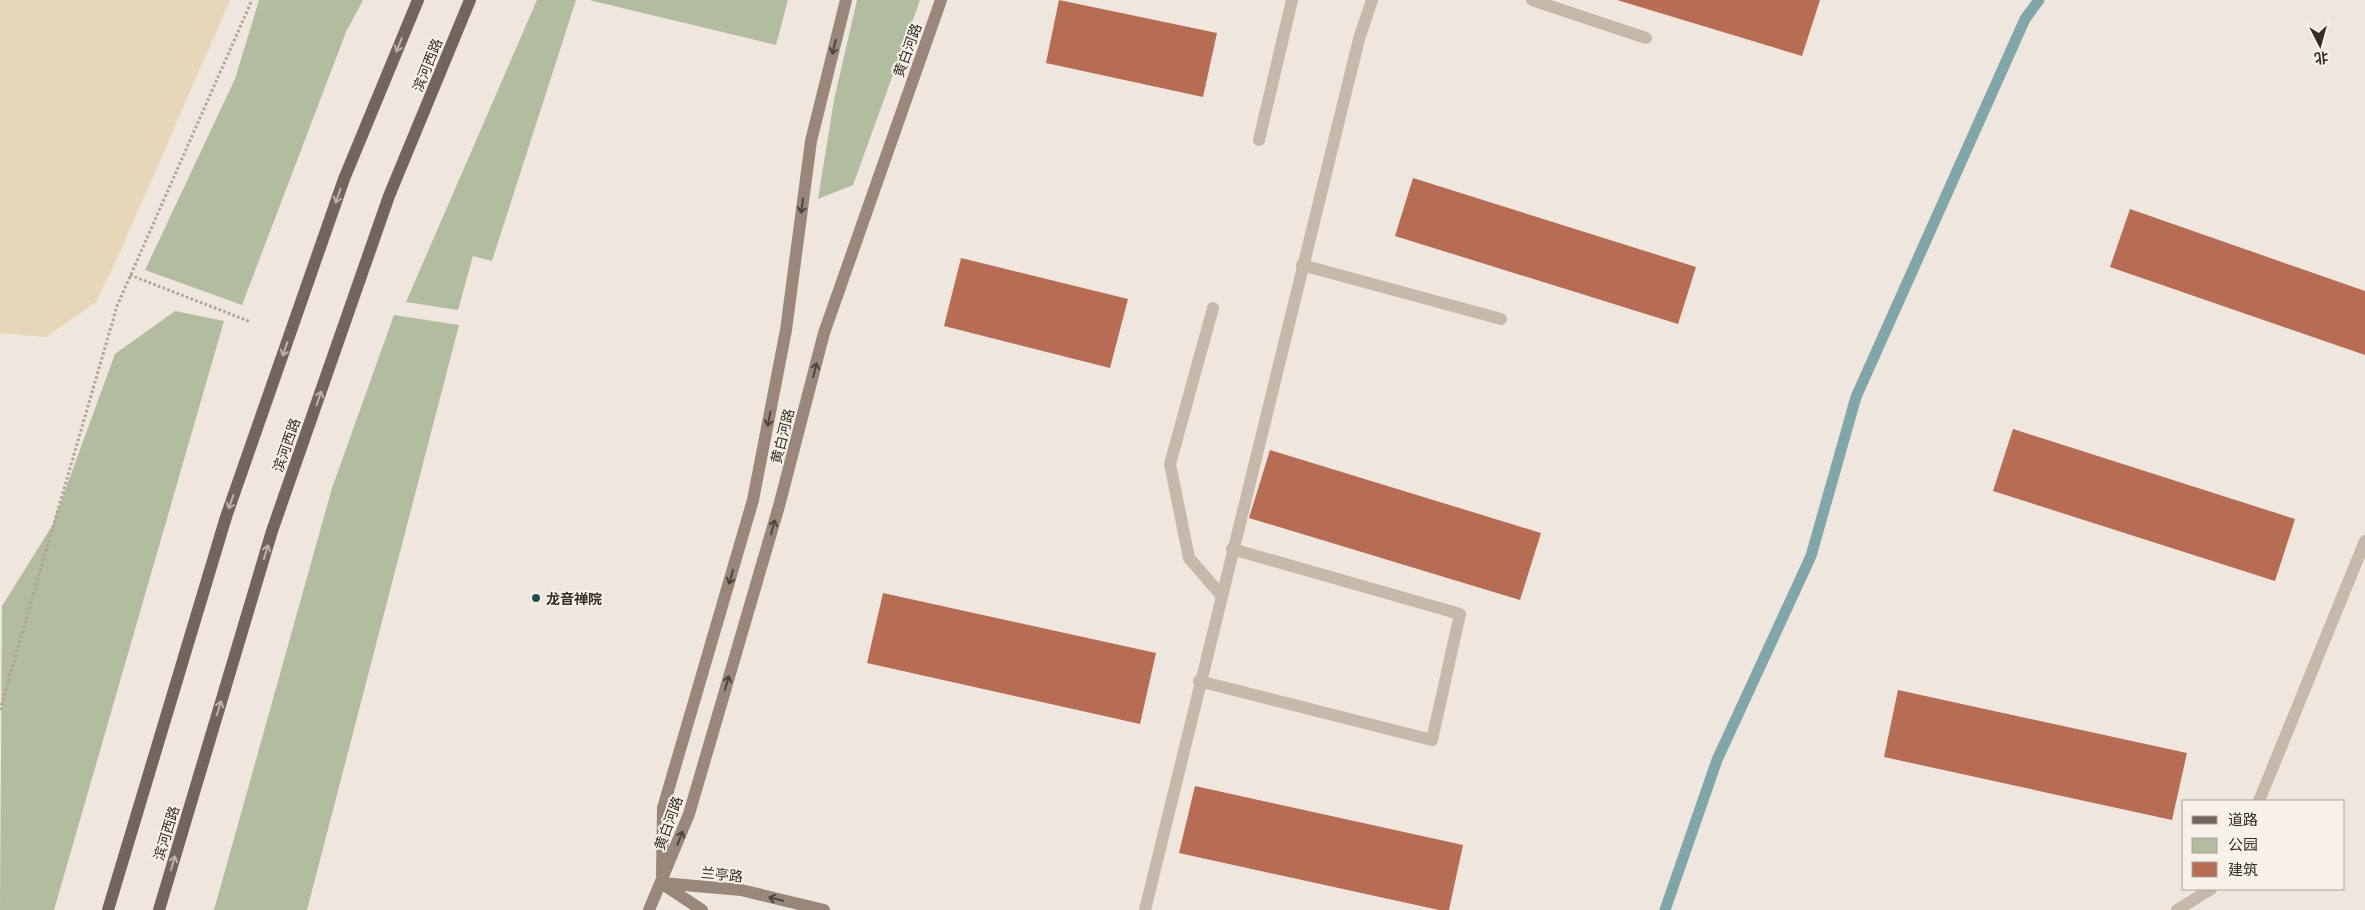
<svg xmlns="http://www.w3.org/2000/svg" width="2365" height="910" font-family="Inter,'Noto Sans SC',sans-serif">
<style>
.green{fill:#b2bc9f}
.sand{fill:#e7d7b8}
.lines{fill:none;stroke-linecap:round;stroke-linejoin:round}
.stream{stroke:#80a6a9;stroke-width:11}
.building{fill:#b76d53}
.path{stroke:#b1a295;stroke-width:3;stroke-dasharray:2.5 2.5;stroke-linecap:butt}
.lane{stroke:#c6b8ab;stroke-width:12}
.street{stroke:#c6b8ab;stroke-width:12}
.secondary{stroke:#99877c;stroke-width:12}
.primary{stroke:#74655c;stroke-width:12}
.oneway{stroke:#bcb2aa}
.oneway2{stroke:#4d443e}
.poi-dot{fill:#244d51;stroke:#f7f1e9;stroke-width:2}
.labels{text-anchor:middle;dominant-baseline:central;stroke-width:4;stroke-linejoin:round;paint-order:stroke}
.street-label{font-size:14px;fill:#342d29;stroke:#f7f1e9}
.poi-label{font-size:14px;font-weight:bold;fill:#342d29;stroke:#f7f1e9;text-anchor:start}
</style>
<rect width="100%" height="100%" fill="#efe7dd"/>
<path class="green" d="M259,0H363L346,32L242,305L145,270L235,79Z
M537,0H576L492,261L473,256L458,310L406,302Z
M589,0H788L776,45Z
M857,0H920L853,185L818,199L834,100Z
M175,311L224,321L54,910H0L2,606L52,526L115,354Z
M394,315L459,325L307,910H214L332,488Z"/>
<path class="sand" d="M0,0H230L120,252L96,302L46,337L0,333Z"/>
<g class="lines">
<path class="stream" d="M1665,910L1717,760L1811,556L1856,397L2025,19L2039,0"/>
</g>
<path class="building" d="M1059,0L1217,33L1203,97L1046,63Z
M1617,0H1820L1802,56Z
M1413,178L1696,267L1678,324L1395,236Z
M2130,209L2365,291V355L2110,267Z
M961,258L1128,299L1110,368L944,326Z
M2013,429L2295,519L2275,581L1993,491Z
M1270,450L1541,533L1520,600L1249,518Z
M883,593L1156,653L1140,724L867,663Z
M1898,690L2187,753L2172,820L1884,757Z
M1195,786L1463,845L1449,910H1439L1179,853Z"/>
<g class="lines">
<path class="path" d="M130,275L251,322
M0,710L117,306L252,0"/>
<path class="lane" d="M1532,0L1646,38
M1259,140L1292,0
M1302,265L1501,319
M1213,308L1170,464L1189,558L1221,595
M1199,681L1432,740L1460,614L1232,549"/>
<path class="street" d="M2259,801L2365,541
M1145,910L1359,39L1372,0
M2177,910L2211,889"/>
<path class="secondary" d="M662,875L663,808L753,500L786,330L811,141L846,0
M662,883L741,890L824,910
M664,885L702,910
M649,910L689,814L779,506L824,333L941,0"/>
<path class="primary" d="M108,910L226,517L344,179L418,0
M159,910L272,531L389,196L470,0"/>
</g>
<defs><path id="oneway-shaft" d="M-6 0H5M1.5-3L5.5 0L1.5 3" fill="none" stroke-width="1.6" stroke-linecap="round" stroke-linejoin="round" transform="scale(1.25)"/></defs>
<g class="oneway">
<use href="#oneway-shaft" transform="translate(399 45) rotate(112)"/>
<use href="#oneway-shaft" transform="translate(338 196) rotate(109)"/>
<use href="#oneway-shaft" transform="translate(285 349) rotate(109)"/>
<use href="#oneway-shaft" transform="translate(319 398) rotate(-71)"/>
<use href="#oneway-shaft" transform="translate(231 502) rotate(109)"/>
<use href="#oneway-shaft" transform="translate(266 552) rotate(-73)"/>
<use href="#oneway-shaft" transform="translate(219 708) rotate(-73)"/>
<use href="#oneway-shaft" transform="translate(173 863) rotate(-73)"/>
</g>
<g class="oneway2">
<use href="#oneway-shaft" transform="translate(834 47) rotate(104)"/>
<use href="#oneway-shaft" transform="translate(802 206) rotate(98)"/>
<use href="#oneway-shaft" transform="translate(815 370) rotate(-76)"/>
<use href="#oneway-shaft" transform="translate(769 419) rotate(101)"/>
<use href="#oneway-shaft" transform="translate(773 527) rotate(-74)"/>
<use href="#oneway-shaft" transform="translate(731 577) rotate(106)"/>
<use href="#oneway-shaft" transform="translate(727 683) rotate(-74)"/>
<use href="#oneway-shaft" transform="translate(680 838) rotate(-69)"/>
<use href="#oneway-shaft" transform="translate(776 899) rotate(-167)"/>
</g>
<circle class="poi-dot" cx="536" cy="598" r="5"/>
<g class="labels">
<g class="street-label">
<text transform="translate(907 50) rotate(-70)">黄白河路</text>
<text transform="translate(427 65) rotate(-68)">滨河西路</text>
<text transform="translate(782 436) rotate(-76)">黄白河路</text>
<text transform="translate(286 445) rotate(-71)">滨河西路</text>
<text transform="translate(668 823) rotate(-70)">黄白河路</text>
<text transform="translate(166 833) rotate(-73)">滨河西路</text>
<text transform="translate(722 874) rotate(6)">兰亭路</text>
</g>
<g class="poi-label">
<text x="546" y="598">龙音禅院</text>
</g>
</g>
<rect x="2182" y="800" width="162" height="90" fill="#f7f1e9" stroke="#a9a39c"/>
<rect x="2192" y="816" width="25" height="8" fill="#74655c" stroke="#a9a39c"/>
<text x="2228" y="825" font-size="15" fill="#342d29">道路</text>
<rect x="2192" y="838" width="25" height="15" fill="#b2bc9f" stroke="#a9a39c"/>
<text x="2228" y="850" font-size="15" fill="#342d29">公园</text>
<rect x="2192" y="862" width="25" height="15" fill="#b76d53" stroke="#a9a39c"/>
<text x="2228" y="875" font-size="15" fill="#342d29">建筑</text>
<g transform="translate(2320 45) rotate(174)" stroke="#f7f1e9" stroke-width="4" paint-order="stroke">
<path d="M0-4L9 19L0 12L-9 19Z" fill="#342d29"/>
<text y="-8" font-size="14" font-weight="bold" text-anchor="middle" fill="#342d29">北</text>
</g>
</svg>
